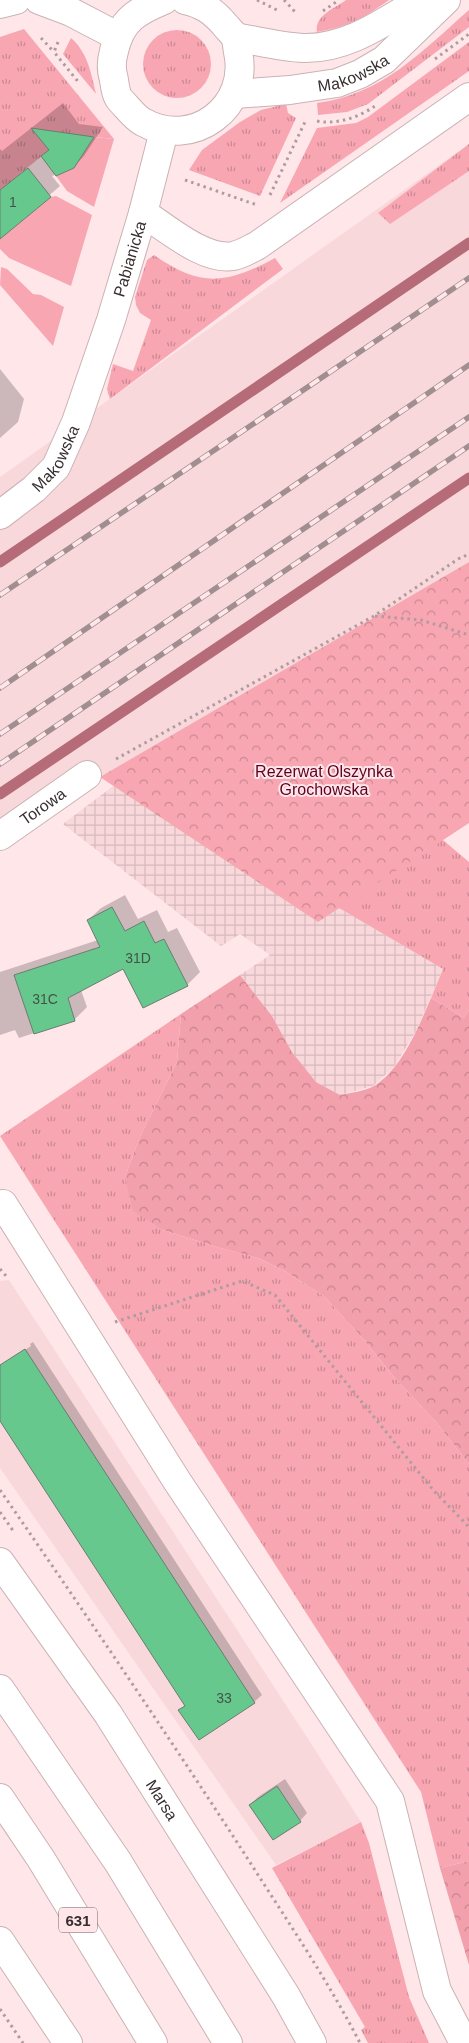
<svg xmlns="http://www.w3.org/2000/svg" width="469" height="2043" font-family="Arial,sans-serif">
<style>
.built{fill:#f9d8dc}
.industrial{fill:url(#industrial-grid)}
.grass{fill:url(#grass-tufts)}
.forest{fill:url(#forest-crowns)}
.park{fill:url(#park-crowns)}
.garden{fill:#f9a6b3}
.shadow{fill:#0003}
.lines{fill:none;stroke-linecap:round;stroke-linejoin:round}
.stream{stroke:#b66c78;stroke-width:11}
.building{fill:#67c88e;stroke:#6b7c70}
.minor-casing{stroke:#cab2b5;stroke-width:30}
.major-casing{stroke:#cab2b5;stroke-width:30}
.path{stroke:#af9c9e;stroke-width:3;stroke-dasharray:2.5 4;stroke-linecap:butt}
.minor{stroke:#fff;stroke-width:28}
.major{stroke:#fff;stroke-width:28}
.rail-casing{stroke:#a08e90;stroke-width:5.5}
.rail{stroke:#ffe6e9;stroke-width:4;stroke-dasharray:11;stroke-linecap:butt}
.labels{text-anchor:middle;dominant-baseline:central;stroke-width:4;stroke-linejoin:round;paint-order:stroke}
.number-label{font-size:14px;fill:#435447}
.shield{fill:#ffe6e9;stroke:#736567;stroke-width:1}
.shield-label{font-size:15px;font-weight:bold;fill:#372e2f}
.street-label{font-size:16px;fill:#372e2f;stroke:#ffe6e9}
.park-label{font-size:16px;fill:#600123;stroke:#ffe6e9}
</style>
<defs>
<pattern id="industrial-grid" width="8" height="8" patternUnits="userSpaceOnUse" patternTransform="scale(1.25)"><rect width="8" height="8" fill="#f9d8dc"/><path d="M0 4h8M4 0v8" fill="none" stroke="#d6babd"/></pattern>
<pattern id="grass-tufts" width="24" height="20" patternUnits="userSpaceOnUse" patternTransform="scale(1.25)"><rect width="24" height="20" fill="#f9a6b3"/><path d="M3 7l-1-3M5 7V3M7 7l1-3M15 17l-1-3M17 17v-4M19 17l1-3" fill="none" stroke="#ca8892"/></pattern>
<pattern id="forest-crowns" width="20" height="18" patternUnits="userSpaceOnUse" patternTransform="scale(1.25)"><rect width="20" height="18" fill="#f3a0ad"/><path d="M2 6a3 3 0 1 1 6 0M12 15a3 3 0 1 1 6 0" fill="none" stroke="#c6838d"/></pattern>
<pattern id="park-crowns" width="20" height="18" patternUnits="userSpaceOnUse" patternTransform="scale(1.25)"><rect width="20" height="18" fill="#f9a6b3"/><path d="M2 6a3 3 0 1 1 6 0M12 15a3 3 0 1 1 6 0" fill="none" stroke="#ca8892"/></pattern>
</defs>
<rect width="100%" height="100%" fill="#ffe6e9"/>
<path class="built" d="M469,144V562L100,777L0,848V477Z
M9,1280L314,1748L361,1822L276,1865L0,1468V1281Z"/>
<path class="industrial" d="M121,780L443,969L416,1031L394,1067L373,1086L340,1095L316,1082L292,1052L272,1016L240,975L270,955L240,934L221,946L63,824Z"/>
<path class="grass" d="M346,0H389C362,19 350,26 317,32C314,16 335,8 346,0Z
M469,10V27L368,104L347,112L318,115L317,103C383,94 421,52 469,10Z
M24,29L114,139L69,134L0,190V37Z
M143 64a34 34 0 1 1 68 0a34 34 0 1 1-68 0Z
M71,38C88,53 91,73 96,94L63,54Z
M469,42V71L280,203L317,128L356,123L368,117Z
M286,104L288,113L296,118L260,196L189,170L202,150L240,122L261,110Z
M469,144V171L390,224L378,213Z
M154,255C201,288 227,284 275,258L283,269L110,399L107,389L113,364L133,371L151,320L140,313L136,305L135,297L147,260Z
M424,824L469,862V1010L464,1018L431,998L443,969L288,878Z
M181,1014L177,1062L139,1139L125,1177L163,1230L217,1247L258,1258L285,1271L325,1297L364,1340L394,1377L436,1422L469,1464V1861L440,1868L421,1792L0,1136Z
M361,1822L369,1843L409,1997L429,2043H368L361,2030L365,2027L272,1868Z"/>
<path class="forest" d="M240,975L272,1016L292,1052L316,1082L340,1095C350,1093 365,1091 374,1086C401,1070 419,1026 431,998L464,1018L469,1010V1464L436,1422L394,1377L364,1340L325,1297L285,1271L258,1258L217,1247L163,1230L133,1211L125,1177L139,1139L177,1062L181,1014Z
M469,1861V1965L440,1868Z"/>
<path class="park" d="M469,562V823L318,922L100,777Z"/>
<path class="garden" d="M94,137L114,139L94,207L67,191L56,176L74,168Z
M56,196L92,215L71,286L9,258L0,249V239L51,197Z
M1,267L7,269L33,294L41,295L64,307L53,346L0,285Z"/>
<path class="shadow" d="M63,103L79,124L103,127L84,156L74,167L52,176L60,186L0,238V149L2,151Z
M0,369L24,399L18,422L0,438Z
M125,895L138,919L157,910L168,932L177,928L200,972L187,985L123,967L81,990L87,1007L74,1020L19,1038L15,1030L0,1035V972L98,940L88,920L101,908Z
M33,1342L262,1695L254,1702L180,1710L186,1704L0,1418V1367L31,1346L30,1344Z
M285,1779L307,1813L300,1821L250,1805L258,1797Z"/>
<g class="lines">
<path class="stream" d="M0,562L469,243
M0,794L469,478"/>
</g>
<path class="building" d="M31,128L94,137L74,168L56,176L41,156L49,150Z
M28,168L51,197L0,239V190Z
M112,907L125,931L144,921L155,943L164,939L188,986L143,1008L123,969L68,998L75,1021L34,1034L14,975L100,947L87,920Z
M25,1349L255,1703L199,1740L178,1710L185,1706L0,1421V1365Z
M277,1786L301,1822L273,1840L249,1805Z"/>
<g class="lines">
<g class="minor-casing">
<g id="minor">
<path d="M39,0L71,12L117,36"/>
<path d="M164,0C137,11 121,20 114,51C111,62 111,69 114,80C115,87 116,96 121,101C128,108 135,118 143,122C193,150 250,107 238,52C237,47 237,41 235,37C233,33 228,29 225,25C213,11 203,4 185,0"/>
<path d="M0,4L16,0"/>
<path d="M235,37C258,41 281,47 304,48C348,49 385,21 421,0"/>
<path id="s1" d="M235,94L290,90L337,83L360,74L384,60L446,0"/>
<path d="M143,213C167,228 204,261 233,256C243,254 250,249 258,245L469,97"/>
<path id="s2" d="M0,515L34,489L56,467L76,422L111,320L143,213L164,131"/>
<path id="s3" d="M0,836L87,775"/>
<path d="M3,1204L177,1481L390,1801L437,1991L464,2043"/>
</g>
</g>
<g class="major-casing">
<g id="major">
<path id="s4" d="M0,1562L108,1714L286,1996L312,2043"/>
<path d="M0,1689L118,1862L228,2043"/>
<path d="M0,1798L41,1859L153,2043"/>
<path d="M0,1941L68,2043"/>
</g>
</g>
<path class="path" d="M257,0L279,11
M284,0L297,14
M323,11L339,0
M41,38L54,52
M58,42L54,52L80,84
M435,59L469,34
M317,121C337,125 359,117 375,106
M185,180L257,205
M270,195L305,122
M375,616L421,620L469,635
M116,759L374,616L458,559L469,554
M0,1269L7,1277
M115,1322L242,1281L275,1295L434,1491L469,1527
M0,1490C83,1610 165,1731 244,1853C284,1916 326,1977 360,2043
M0,1512L14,1532
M0,2009L23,2043"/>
<use href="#minor" class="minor"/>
<use href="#major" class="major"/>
<g class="rail-casing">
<path id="rail" d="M0,595L469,278
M0,688L469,365
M0,734L469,417
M0,764L469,446"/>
</g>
<use href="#rail" class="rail"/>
</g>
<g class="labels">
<g class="number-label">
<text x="13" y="202">1</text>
<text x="138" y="958">31D</text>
<text x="45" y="999">31C</text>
<text x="224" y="1698">33</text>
</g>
<rect class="shield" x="59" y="1907.5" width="38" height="25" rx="4"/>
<g class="shield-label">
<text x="78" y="1920">631</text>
</g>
<g class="street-label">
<text stroke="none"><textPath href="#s1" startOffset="121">Makowska</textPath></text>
<text stroke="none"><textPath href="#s2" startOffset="295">Pabianicka</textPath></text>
<text stroke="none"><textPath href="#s2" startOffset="81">Makowska</textPath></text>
<text stroke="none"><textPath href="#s3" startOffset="52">Torowa</textPath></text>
<text stroke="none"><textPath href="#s4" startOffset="288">Marsa</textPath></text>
</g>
<g class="park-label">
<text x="324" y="771">Rezerwat Olszynka<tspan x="324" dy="18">Grochowska</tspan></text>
</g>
</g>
</svg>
